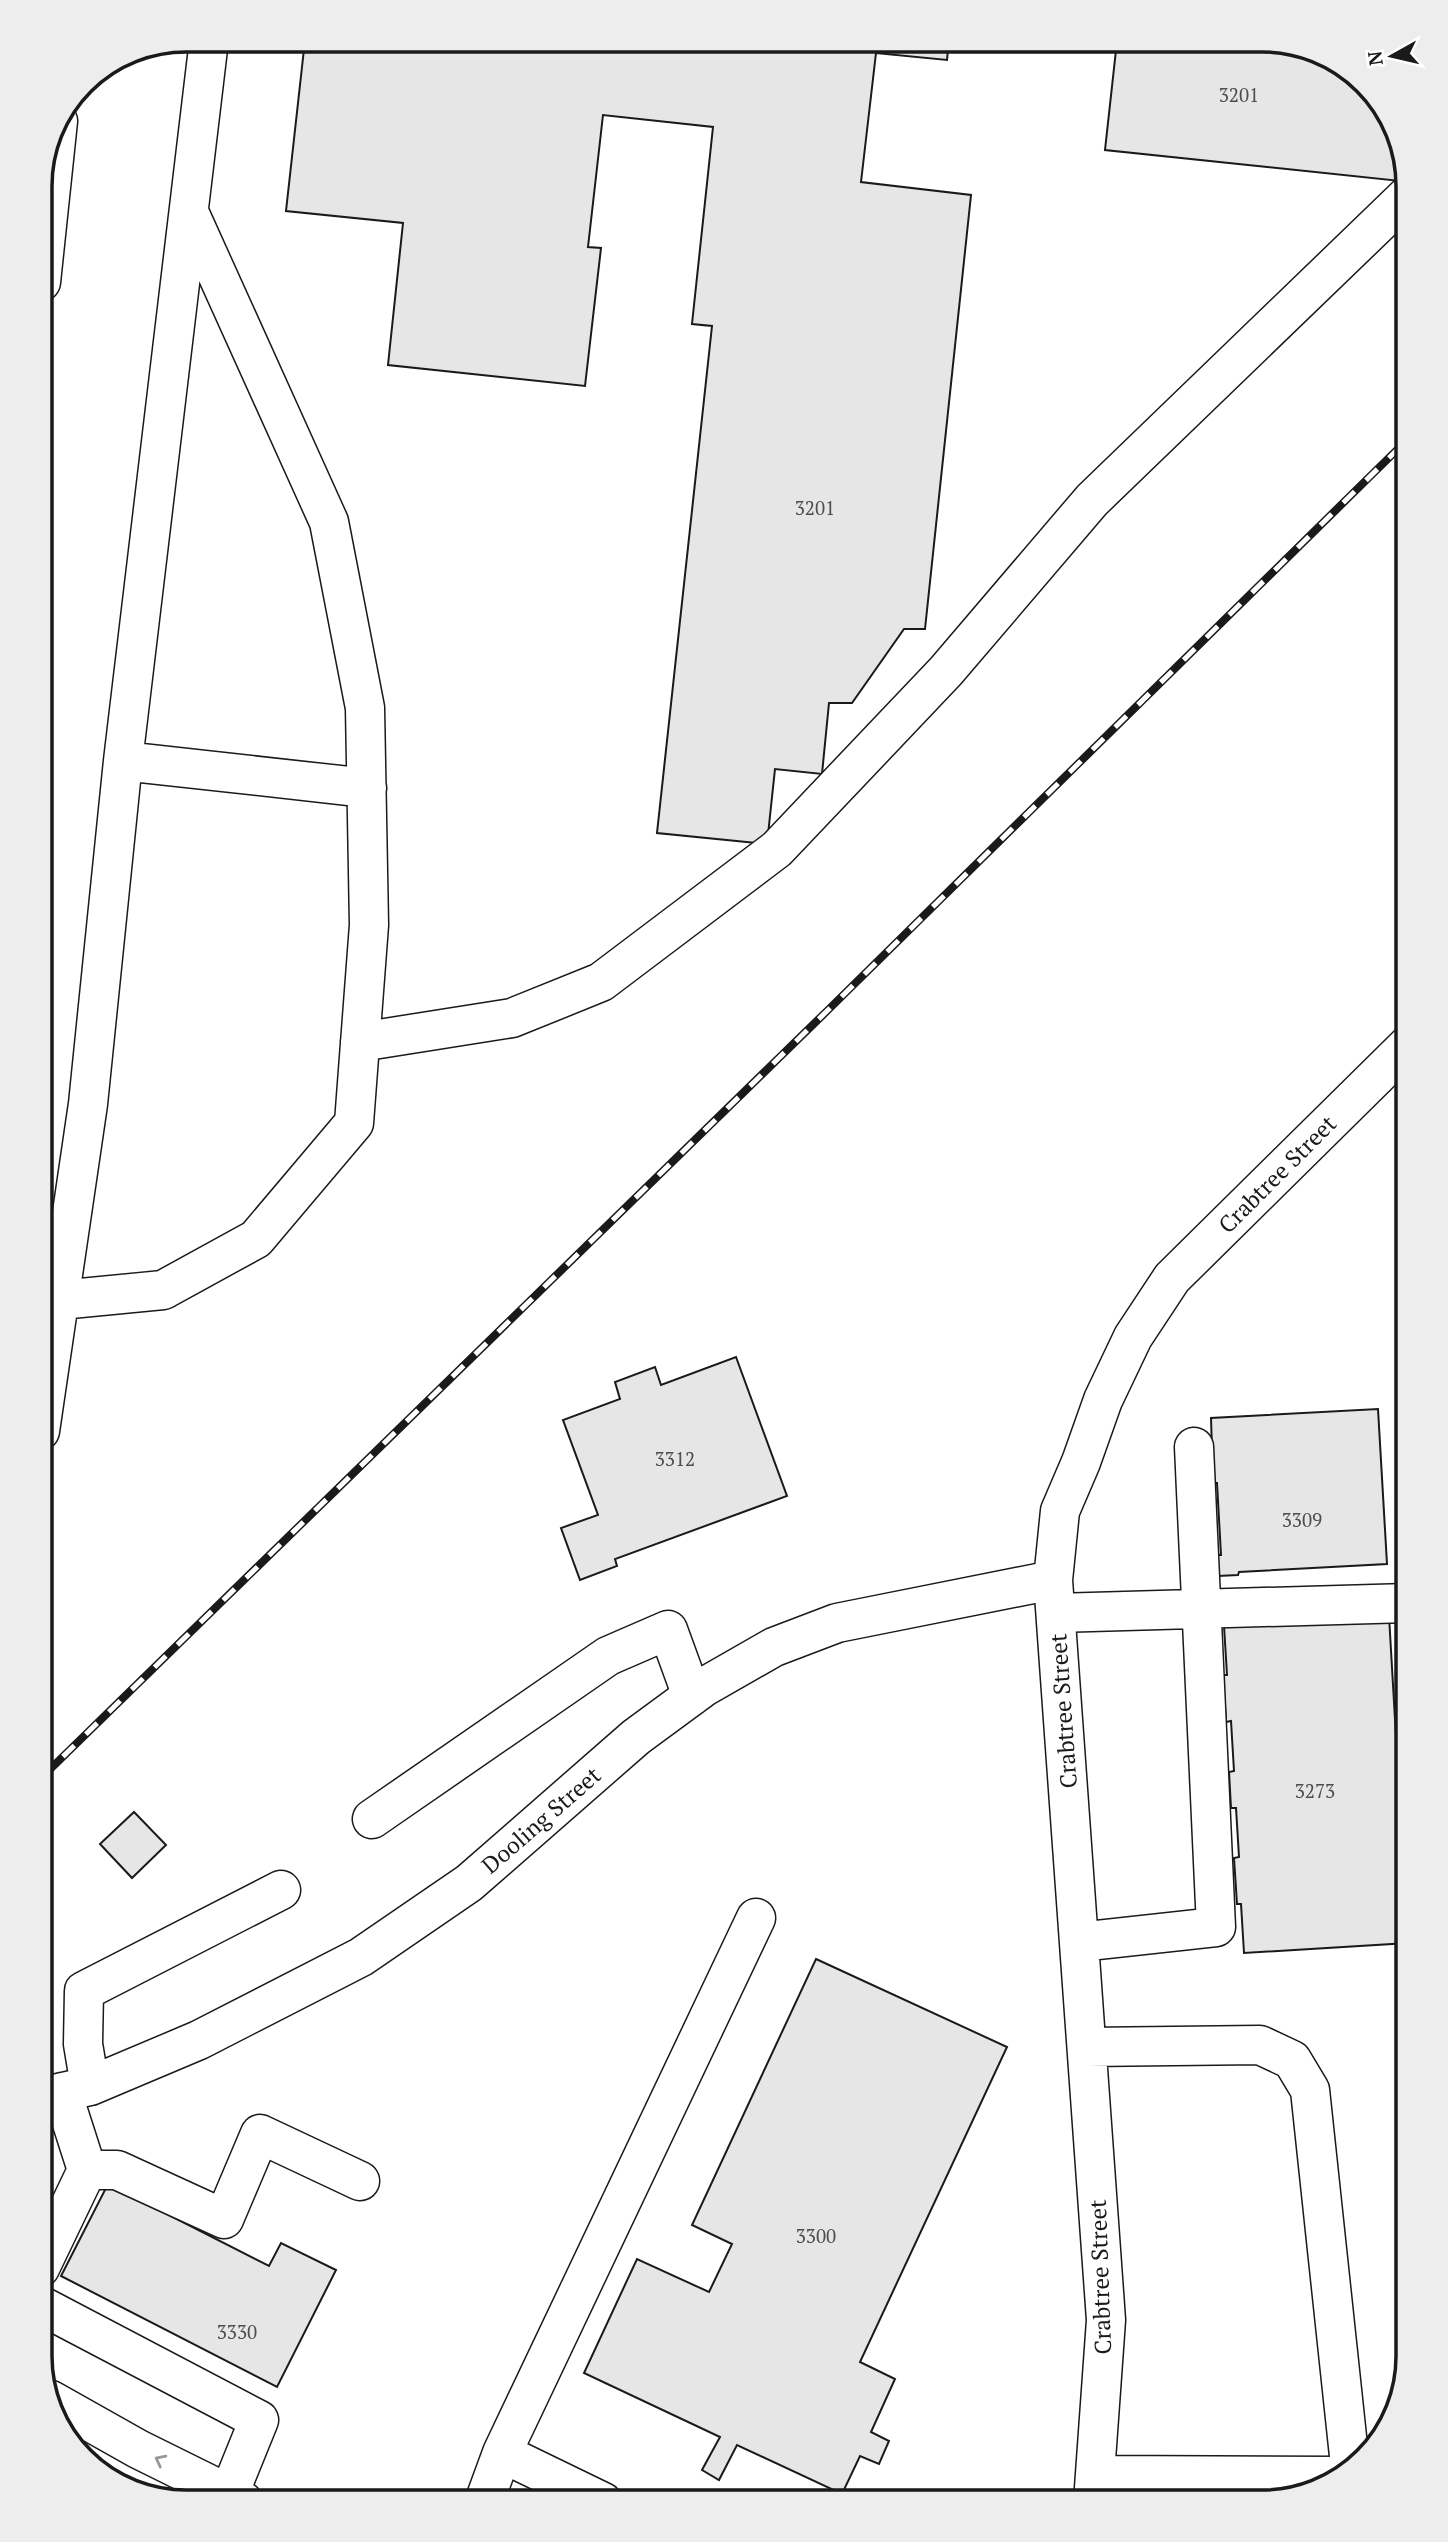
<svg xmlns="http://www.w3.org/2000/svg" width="1448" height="2542" font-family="'PT Serif',serif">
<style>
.building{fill:#e6e6e6;stroke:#1a1a1a;stroke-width:2}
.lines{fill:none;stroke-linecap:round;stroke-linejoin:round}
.minor-casing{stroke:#1a1a1a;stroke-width:41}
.major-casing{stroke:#1a1a1a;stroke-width:41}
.minor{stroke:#fff;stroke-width:38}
.major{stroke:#fff;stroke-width:38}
.rail-casing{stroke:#1a1a1a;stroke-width:8}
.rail{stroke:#fff;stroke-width:5;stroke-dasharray:16;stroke-linecap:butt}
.oneway{stroke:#989898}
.labels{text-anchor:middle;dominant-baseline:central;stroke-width:5;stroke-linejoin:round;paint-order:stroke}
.number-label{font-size:19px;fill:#4d4d4d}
.street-label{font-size:23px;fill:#1a1a1a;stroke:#fff}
.rim{fill:none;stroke:#1a1a1a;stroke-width:3.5}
</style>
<rect width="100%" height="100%" fill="#fff"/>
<path class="building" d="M305,40H949L947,60L876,53L861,182L971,195L925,629H904L852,703H829L822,774L775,769L767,844L657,833L712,326L692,324L713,127L603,115L588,247L601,248L585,386L388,365L403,223L286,211Z
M1117,41H1271L1343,65L1393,122L1402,161L1400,181L1105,150Z
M736,1357L787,1496L615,1559L617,1566L580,1580L561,1528L598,1515L563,1420L620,1399L615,1382L655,1367L661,1385Z
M1378,1409L1387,1564L1239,1572L1238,1575L1218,1576L1217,1555H1221L1217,1483H1213L1211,1418Z
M1389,1616L1408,1943L1244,1953L1241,1904H1237L1234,1858L1239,1857L1236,1808H1231L1229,1772L1234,1771L1231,1721L1226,1722L1223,1675H1227L1224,1626Z
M134,1812L166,1845L132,1878L100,1844Z
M816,1959L1007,2047L860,2362L895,2379L871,2432L889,2441L879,2464L860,2456L842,2494L737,2445L719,2480L702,2470L720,2437L584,2373L637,2259L709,2292L732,2244L692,2225Z
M108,2184L269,2266L281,2243L336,2270L277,2387L61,2276Z"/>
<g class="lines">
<g class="minor-casing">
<path id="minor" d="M41,282L58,121
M123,761L367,788
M360,1042L512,1018L601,982L777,849L946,671L1092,500L1408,195
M60,1300L163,1290L256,1239L354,1123L369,925L365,708L329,522L189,212
M40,1431L88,1104L123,761L209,40
M1056,1613L1408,1603
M372,1819L608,1656L668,1630L692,1696
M1079,1942L1216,1927L1194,1447
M1087,2047L1260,2045L1292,2060L1310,2090L1350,2465
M90,2086L83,2044L84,1991L281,1890
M40,2097L90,2086L199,2040L361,1957L469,1883L636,1737L704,1687L774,1647L837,1623L1053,1580
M87,2170H117L224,2219L260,2134L360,2181
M40,2268L87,2170L62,2092
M40,2305L259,2420L229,2494
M502,2453L756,1918
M1095,2475L1338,2476
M484,2502L502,2453L603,2502
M1093,2502L1106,2320L1053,1580L1060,1511L1081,1462L1103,1400L1133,1337L1172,1278L1408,1045"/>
</g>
<g class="major-casing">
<path id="major" d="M51,2400L138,2449L243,2501"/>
</g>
<use href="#minor" class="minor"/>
<use href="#major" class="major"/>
<g class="rail-casing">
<path id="rail" d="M40,1779L828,1010L1408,439"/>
</g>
<use href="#rail" class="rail"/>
</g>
<defs><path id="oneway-chevron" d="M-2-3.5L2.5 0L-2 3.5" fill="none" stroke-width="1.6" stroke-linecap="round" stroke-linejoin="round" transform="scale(1.75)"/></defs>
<use class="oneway" href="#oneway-chevron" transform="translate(160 2460) rotate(-153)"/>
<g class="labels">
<g class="number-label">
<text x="1239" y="94">3201</text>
<text x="815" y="507">3201</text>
<text x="675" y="1458">3312</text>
<text x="1302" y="1519">3309</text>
<text x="1315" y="1790">3273</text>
<text x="816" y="2235">3300</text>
<text x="237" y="2331">3330</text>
</g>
<g class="street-label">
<text transform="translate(1277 1174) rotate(-45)">Crabtree Street</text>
<text transform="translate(1063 1711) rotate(-94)">Crabtree Street</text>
<text transform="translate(541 1820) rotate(-41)">Dooling Street</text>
<text transform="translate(1100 2277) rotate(-92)">Crabtree Street</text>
</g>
</g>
<path d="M0 0H1448V2542H0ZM186 52H1262A134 134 0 0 1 1396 186V2356A134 134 0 0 1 1262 2490H186A134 134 0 0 1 52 2356V186A134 134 0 0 1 186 52Z" fill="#ededed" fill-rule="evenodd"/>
<path class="rim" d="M186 52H1262A134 134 0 0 1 1396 186V2356A134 134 0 0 1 1262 2490H186A134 134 0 0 1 52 2356V186A134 134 0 0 1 186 52Z"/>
<g transform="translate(1392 56) rotate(262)" stroke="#ffffff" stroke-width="5" paint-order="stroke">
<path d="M0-5L12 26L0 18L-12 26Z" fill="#1a1a1a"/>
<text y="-10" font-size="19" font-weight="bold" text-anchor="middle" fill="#1a1a1a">N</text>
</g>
</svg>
